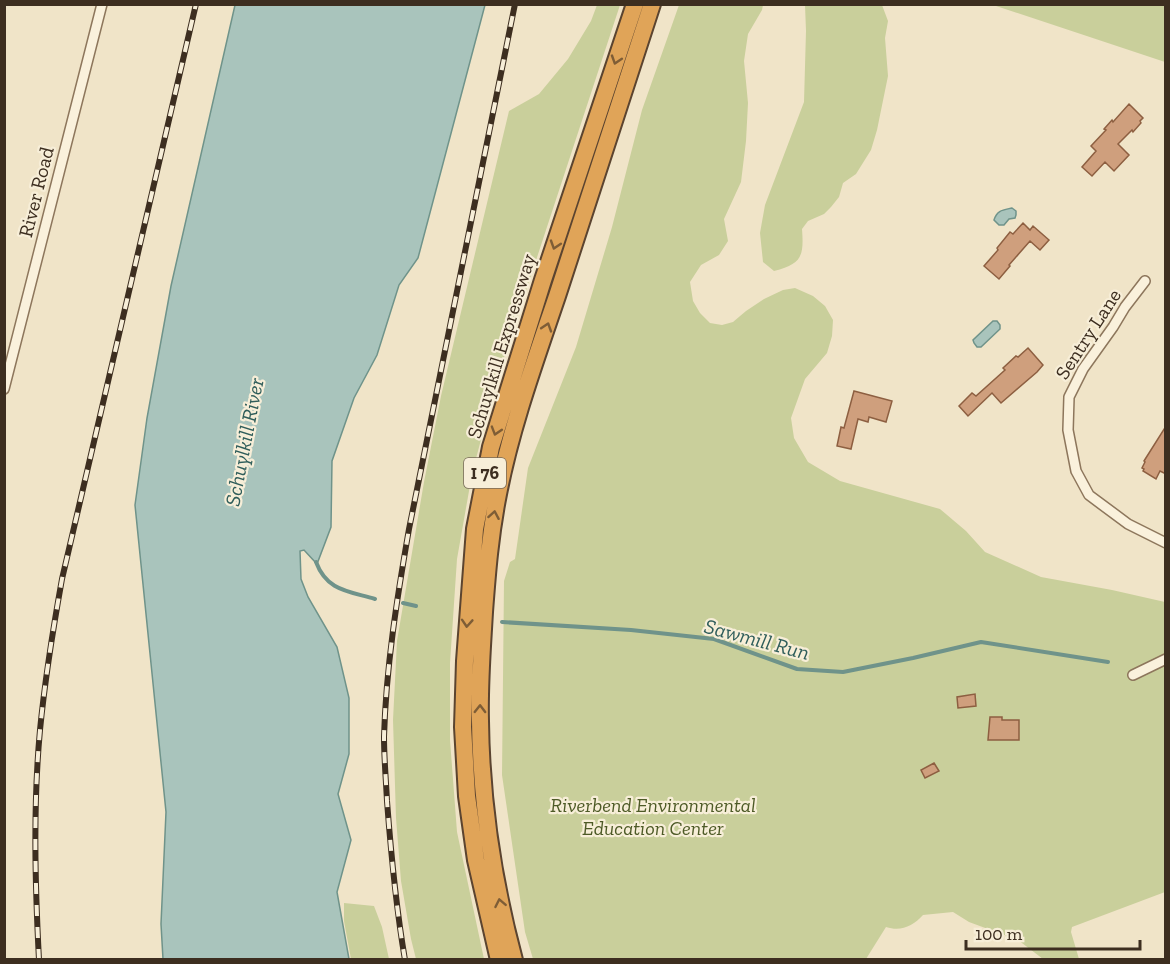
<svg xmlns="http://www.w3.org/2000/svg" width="1170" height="964" font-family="'Zilla Slab',serif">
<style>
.green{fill:#c9cf9b}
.water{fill:#a9c4bc;stroke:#6f938a;stroke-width:1.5}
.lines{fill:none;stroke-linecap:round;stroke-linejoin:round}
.stream{stroke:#6f938a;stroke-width:4}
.building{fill:#cf9f7d;stroke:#8d5f41;stroke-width:1.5}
.street-casing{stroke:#8d765c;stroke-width:12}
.highway-casing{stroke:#5b4430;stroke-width:20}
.street{stroke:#faf1dc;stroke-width:9}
.highway{stroke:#e0a458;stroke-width:16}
.rail-casing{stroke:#3d2e20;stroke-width:6}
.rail{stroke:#f7eed8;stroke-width:4;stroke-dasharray:11;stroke-linecap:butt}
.oneway{stroke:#7e5d36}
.labels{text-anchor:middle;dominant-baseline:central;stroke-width:4.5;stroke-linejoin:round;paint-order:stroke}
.shield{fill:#f7eed8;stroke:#756857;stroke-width:1.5}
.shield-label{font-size:18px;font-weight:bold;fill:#3d2e20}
.street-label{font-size:20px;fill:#3d2e20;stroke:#f7eed8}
.park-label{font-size:20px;font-style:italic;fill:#4d5a26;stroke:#f7eed8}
.water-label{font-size:21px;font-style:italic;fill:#2f5d5a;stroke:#f7eed8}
</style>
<rect width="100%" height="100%" fill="#f0e4c8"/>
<path class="green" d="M597,5H620L496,382L472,474L457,559L450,663V740L457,832L484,959H416L411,939L401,881L396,818L393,720L397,641L424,482L441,396L509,111L539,94L568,59L591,21Z
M679,5H763L762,10L748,34L744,61L748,103L746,141L741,182L724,219L728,241L719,255L701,265L690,282L693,301L700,313L710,323L722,325L733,322L746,311L764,299L783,290L795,288L813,296L825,306L833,320L832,336L827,353L805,379L791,418L794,438L808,462L840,481L940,509L966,531L985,552L1041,577L1112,590L1165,602V892L1072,927L1071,932L1079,959H1043L1018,940L969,922L953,912L923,915C913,926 901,932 886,927L866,959H533L525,932L502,775L504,581L510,562L515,559L528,468L576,347L612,227L642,110Z
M805,5H882L888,21L885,38L888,76L877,130L871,150L856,174L843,183L839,197L831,207L824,214L808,221L802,229C804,256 802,264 774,271L763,262L760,233L765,205L804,102L806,31Z
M993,5H1165V62Z
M344,903L374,906L382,927L389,959H351L344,921Z"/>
<path class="water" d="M235,5H485L418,258L399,285L377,355L354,398L332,461L331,527L317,564L304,550L300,551L301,579L308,597L337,647L349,698V754L338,794L351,840L337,892L349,959H163L161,924L166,812L135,505L147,418L171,286Z
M1012,208L1016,211V215L1015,218L1009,219L1004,225H999L994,220C997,210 1003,210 1012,208Z
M993,321H997L1000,325V329L981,347H977L974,343L973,340Z"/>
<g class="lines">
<path class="stream" d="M316,562C327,591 348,591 375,599
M403,603L416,606
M502,622L631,630L714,639L797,669L843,672L913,658L981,642L1108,662"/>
</g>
<path class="building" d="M1129,104L1143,118L1140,121L1141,123L1133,132L1132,130L1118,144L1129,155L1114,171L1105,162L1092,176L1082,167L1096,151L1091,146L1106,130L1104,129L1112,120L1113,122Z
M1023,223L1030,230L1033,226L1049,240L1040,250L1030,241L1009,265L1010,266L999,279L984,266L998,250L997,248L1010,232L1013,234Z
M1028,348L1043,365L1037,372L1001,403L992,393L968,416L959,406L972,393L976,396L1005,370L1003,368L1016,356L1018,357Z
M854,391L892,401L886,422L869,417L868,422L858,419L851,449L837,446L841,427L844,428Z
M1166,426V474L1160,471L1156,479L1143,471L1144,469L1142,468L1145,462L1144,461Z
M975,694L976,706L958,708L957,697Z
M990,717H1002V720H1019V740H988Z
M934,763L939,771L925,778L921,770Z"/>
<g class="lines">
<g class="street-casing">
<path id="street" d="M1145,281L1125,307L1113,327L1083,369L1069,397L1068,430L1076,471L1089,495L1128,524L1166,543
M4,389L102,4
M1133,675L1166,659"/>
</g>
<g class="highway-casing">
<path id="highway" d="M499,960L476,860L467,796L463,727L465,661L475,529L491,447L543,280L635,4
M514,960C493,882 481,801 480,721C479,684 482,648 484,612C487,572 490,534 498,494C511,427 535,361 557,296C588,199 620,102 652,4"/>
</g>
<use href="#street" class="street"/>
<use href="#highway" class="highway"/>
<g class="rail-casing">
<path id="rail" d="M39,960C35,883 33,806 40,730C45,679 53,629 62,579L196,4
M405,960C396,907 391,854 387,801C386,780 384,758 384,737C386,667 397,598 409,529L515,4"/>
</g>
<use href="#rail" class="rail"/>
</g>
<defs><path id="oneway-chevron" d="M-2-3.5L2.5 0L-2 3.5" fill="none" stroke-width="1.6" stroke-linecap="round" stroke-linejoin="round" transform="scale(1.5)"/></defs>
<g class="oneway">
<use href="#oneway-chevron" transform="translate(616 60) rotate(108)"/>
<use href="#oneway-chevron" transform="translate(555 245) rotate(108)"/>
<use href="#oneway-chevron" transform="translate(547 327) rotate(-72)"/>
<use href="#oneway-chevron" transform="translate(496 431) rotate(107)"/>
<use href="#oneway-chevron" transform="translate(494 515) rotate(-80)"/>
<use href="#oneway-chevron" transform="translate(467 623) rotate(94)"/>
<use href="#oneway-chevron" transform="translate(480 709) rotate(-89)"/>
<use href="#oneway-chevron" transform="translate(500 903) rotate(-101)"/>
</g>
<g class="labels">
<rect class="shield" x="464" y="458" width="42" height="30" rx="4.5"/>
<g class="shield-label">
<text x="485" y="473">I 76</text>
</g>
<g class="street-label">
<text transform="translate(36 192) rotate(-76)">River Road</text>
<text transform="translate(1088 334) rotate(-57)">Sentry Lane</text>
<text transform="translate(501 346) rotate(-73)">Schuylkill Expressway</text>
</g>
<g class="park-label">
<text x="653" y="805">Riverbend Environmental<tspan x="653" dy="23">Education Center</tspan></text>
</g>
<g class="water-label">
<text transform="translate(244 442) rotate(-79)">Schuylkill River</text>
<text transform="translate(757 639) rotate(15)">Sawmill Run</text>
</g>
</g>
<rect width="1170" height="964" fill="none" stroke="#3d2e20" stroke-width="12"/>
<path d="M966 940v9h174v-9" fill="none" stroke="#3d2e20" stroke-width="3"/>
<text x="975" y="940" font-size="18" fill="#3d2e20" stroke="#f7eed8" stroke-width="4.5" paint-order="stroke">100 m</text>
</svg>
